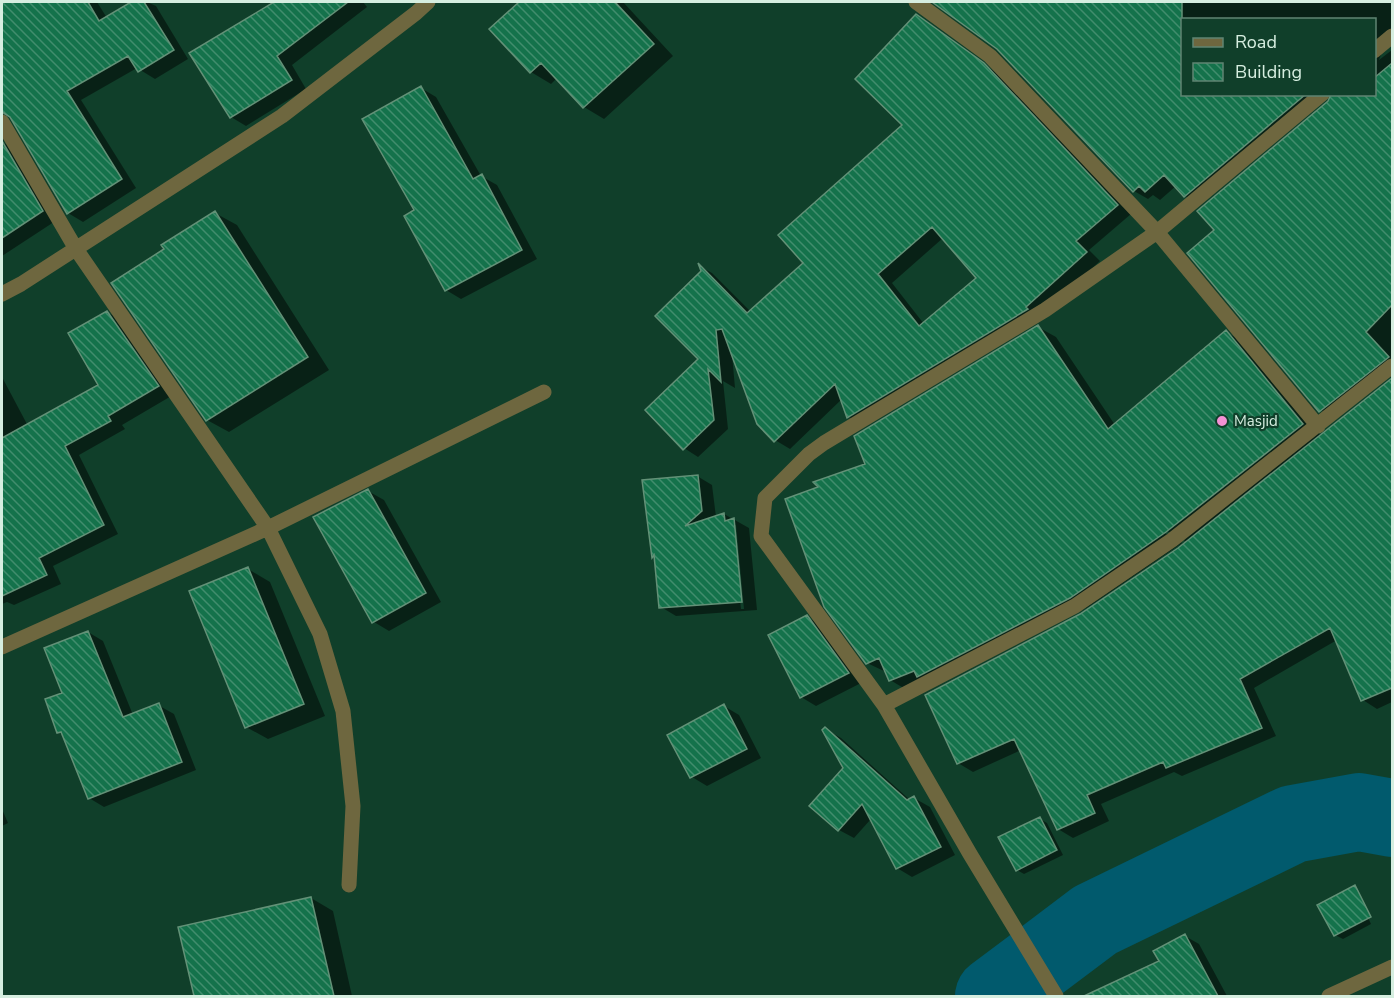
<svg xmlns="http://www.w3.org/2000/svg" width="1394" height="998" font-family="'Nunito Sans',sans-serif">
<style>
.shadow{fill:#0007;fill-rule:evenodd}
.lines{fill:none;stroke-linecap:round;stroke-linejoin:round}
.river{stroke:#015a6d;stroke-width:78}
.building{fill:url(#building-back-hatch);stroke:#639177;stroke-width:1.5;fill-rule:evenodd}
.minor{stroke:#6e673f;stroke-width:15}
.poi-dot{fill:#f491d4;stroke:#103f2a;stroke-width:2}
.labels{text-anchor:middle;dominant-baseline:central;stroke-width:4.5;stroke-linejoin:round;paint-order:stroke}
.poi-label{font-size:15px;fill:#d6eee0;stroke:#103f2a;text-anchor:start}
</style>
<defs>
<pattern id="building-back-hatch" width="6" height="6" patternUnits="userSpaceOnUse" patternTransform="scale(1.5)"><rect width="6" height="6" fill="#14724b"/><path d="M-1 5l2 2M0 0l6 6M5-1l2 2" fill="none" stroke="#418d6d"/></pattern>
</defs>
<rect width="100%" height="100%" fill="#103f2a"/>
<path class="shadow" d="M11,2H97L107,18L134,2H147L156,6L188,59L155,79L137,68L81,100L136,188L83,222L68,213L11,76L2,70V7Z
M276,2H363L367,7L292,65L306,89L246,126L231,117L191,53Z
M522,2H623L673,56L604,119L584,107L557,78L551,84L531,72L492,29Z
M934,2H1392V43L1382,52L1379,60L1392,50V373L1334,419L1320,410L1374,94V20H1182V94H1331L1200,204L1185,196L1176,186L1160,200L1153,195L1148,199L1134,191L998,48Z
M917,16L998,74L1131,214L1089,250L1100,261L1040,316L863,425L849,417L842,399L790,449L775,440L732,354L735,388L723,381L728,429L698,457L684,448L700,359L702,271L701,267L712,273L751,312L805,264L905,125ZM943,238L978,279L924,324L892,283Z
M421,88L436,97L481,176L497,185L537,259L461,299L446,290L416,211Z
M2,142L17,151L57,220L2,256Z
M215,213L237,225L329,370L229,432L207,420L166,250Z
M107,312L122,321L173,395L122,425L125,429L79,455L118,534L53,566L61,584L14,605L7,602L2,604V377L28,426L100,385Z
M1038,327L1056,337L1115,425L1226,332L1243,342L1321,436L1392,380V702L1377,709L1363,700L1337,640L1254,688L1276,736L1182,776L1174,772L1101,804L1109,821L1073,838L1058,829L1021,750L973,772L958,763L1080,616L1187,542L1160,527L1159,530L1182,543L1088,607L935,686L907,690L890,680L886,672L867,663L821,488L867,465Z
M697,476L712,485L716,517L724,514L749,528L757,610L676,616L661,607L656,559L653,557L644,482ZM733,525H736L744,609H741Z
M368,491L384,500L441,602L389,631L374,622L315,517Z
M248,569L270,582L325,716L268,739L246,727Z
M807,617L822,626L863,682L816,706L801,697Z
M88,632L103,641L133,715L158,705L174,714L196,770L104,807L89,798L63,735L59,732L64,694Z
M724,706L739,715L761,758L707,786L692,777L669,735Z
M825,729L841,738L910,800L914,798L930,807L955,855L912,877L897,868L871,819L854,838L839,830L845,769Z
M2,809L8,823L2,826Z
M1040,819L1047,823L1063,855L1024,874L1017,870Z
M1357,894L1371,924L1343,939L1335,935Z
M311,898L333,911L352,996H196L180,928Z
M1185,936L1199,944L1227,996H1093L1092,994L1161,962Z"/>
<g class="lines">
<path class="river" d="M994,996L1095,920L1293,824L1359,812L1392,818"/>
</g>
<path class="building" d="M2,2H88L99,21L131,2H144L174,50L138,72L128,56L67,91L122,179L67,214L10,117L2,112Z
M274,2H348L277,56L292,80L230,118L189,53Z
M519,2H615L654,44L583,108L541,63L530,73L489,29Z
M932,2H1182V94H1306L1184,197L1164,175L1145,192L1139,186L1133,192L997,49Z
M916,14L984,63L1118,205L1076,241L1087,252L1026,307L1028,309L847,418L835,384L774,442L757,424L722,329L716,330L721,382L708,369L714,420L683,450L645,410L698,359L655,316L701,271L698,263L747,313L803,263L778,235L902,125L855,79ZM932,227L976,278L919,326L878,274Z
M1392,63V305L1366,332L1389,357L1319,412L1187,253L1214,230L1197,211L1328,101L1331,94H1374V78Z
M421,86L473,179L482,174L522,250L445,291L404,216L414,210L362,119Z
M2,141L43,211L2,238Z
M215,211L308,357L206,421L111,283L164,249L161,245Z
M107,311L159,386L108,416L111,421L65,446L104,525L39,558L47,575L2,596V438L98,385L68,333Z
M1038,325L1108,429L1226,330L1303,424L1166,532L1070,598L917,677L914,671L889,681L879,658L866,664L824,607L785,499L818,487L813,482L865,464L854,436Z
M1392,378V688L1361,701L1330,628L1240,679L1262,728L1166,768L1163,762L1087,795L1095,813L1057,830L1014,739L957,764L925,695L1080,614L1178,548Z
M698,475L702,511L685,526L724,513L725,521L734,518L742,602L659,608L654,555L652,558L642,480Z
M368,489L426,593L372,623L313,517Z
M248,567L304,704L245,728L189,591Z
M807,615L849,673L800,698L768,635Z
M88,631L123,717L159,703L182,762L88,799L61,732L57,733L45,699L62,693L44,648Z
M724,704L747,749L690,778L667,735Z
M825,727L907,800L914,796L941,847L896,869L862,804L838,831L809,806L843,768L822,730Z
M1040,817L1057,850L1016,871L998,837Z
M1355,885L1371,917L1334,936L1317,905Z
M311,897L334,996H194L178,927Z
M1185,934L1218,996H1084L1159,961L1153,951Z"/>
<g class="lines">
<path class="minor" d="M916,2L990,56L1157,232L1318,426
M1374,51L1392,36
M2,122L76,249L268,528L320,634L343,711L353,806L349,885
M2,294L21,284L282,116L416,13L428,2
M2,647L268,528L544,392
M884,705L1075,606L1172,540L1392,366
M1056,996L970,854L884,705L761,536L765,498L809,454L824,443L1045,310L1157,232L1322,94
M1329,996L1392,967"/>
</g>
<circle class="poi-dot" cx="1222" cy="421" r="6"/>
<g class="labels">
<g class="poi-label">
<text x="1234" y="421">Masjid</text>
</g>
</g>
<rect width="1394" height="998" fill="none" stroke="#d6eee0" stroke-width="6"/>
<rect x="1181" y="18" width="195" height="78" fill="#103f2a" stroke="#5f8573" stroke-width="1.5"/>
<rect x="1193" y="38" width="30" height="9" fill="#6e673f" stroke="#5f8573" stroke-width="1.5"/>
<text x="1235" y="48" font-size="18" fill="#d6eee0">Road</text>
<rect x="1193" y="63" width="30" height="18" fill="url(#building-back-hatch)" stroke="#5f8573" stroke-width="1.5"/>
<text x="1235" y="78" font-size="18" fill="#d6eee0">Building</text>
</svg>
